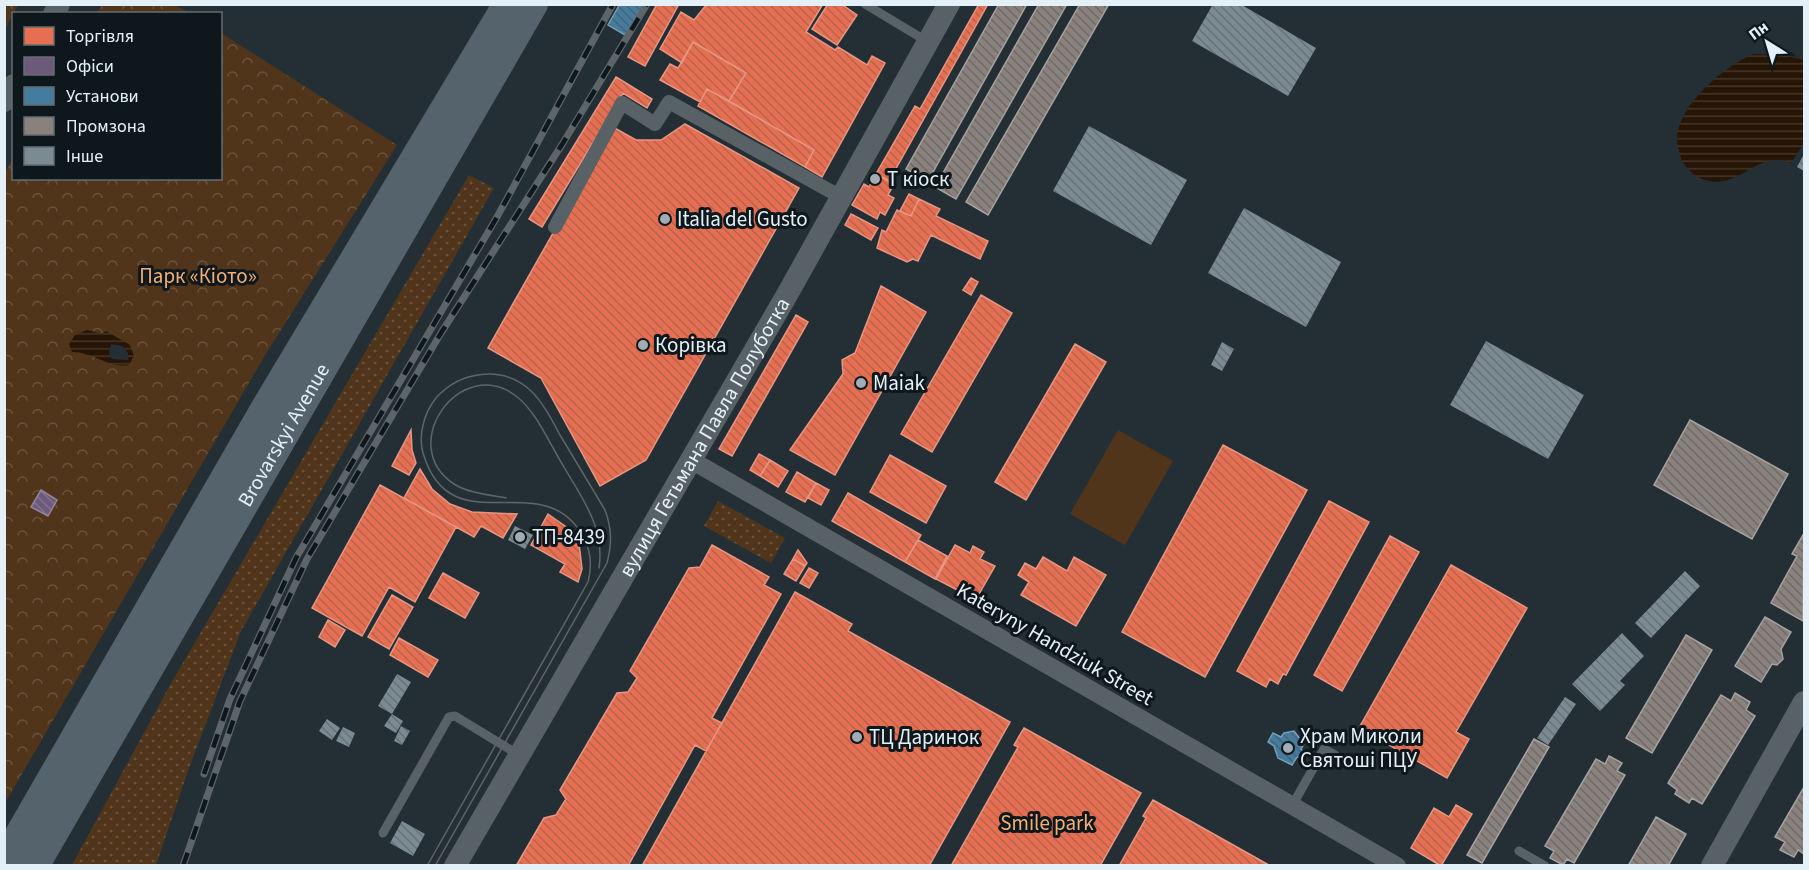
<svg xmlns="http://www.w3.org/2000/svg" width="1809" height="870" font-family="'Source Sans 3',sans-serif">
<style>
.grass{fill:url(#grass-dots)}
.park{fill:url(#park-crowns);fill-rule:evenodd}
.pitch{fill:#51351a}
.water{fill:url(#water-rules);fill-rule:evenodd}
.shops{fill:url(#shops-back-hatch);stroke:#e69683;stroke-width:1.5}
.offices{fill:url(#offices-back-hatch);stroke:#9186a0;stroke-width:1.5}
.public{fill:url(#public-back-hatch);stroke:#759eb8;stroke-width:1.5}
.industry{fill:url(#industry-back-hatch);stroke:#a5a2a1;stroke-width:1.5}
.building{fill:url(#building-back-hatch)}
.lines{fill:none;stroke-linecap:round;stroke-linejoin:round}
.service{stroke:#576166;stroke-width:9}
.pedestrian{stroke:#576166;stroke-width:14}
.minor{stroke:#576166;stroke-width:18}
.tertiary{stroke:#576166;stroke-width:22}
.trunk{stroke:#54636c;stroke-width:30}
.tram{stroke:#5d656a;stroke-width:1.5}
.rail-casing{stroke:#5d656a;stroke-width:7}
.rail{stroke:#0e171c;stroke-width:4.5;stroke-dasharray:14;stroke-linecap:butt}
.poi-dot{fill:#a1acb4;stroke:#0e171c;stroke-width:2}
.labels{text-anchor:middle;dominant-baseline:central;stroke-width:6;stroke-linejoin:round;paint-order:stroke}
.poi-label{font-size:21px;fill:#e4f0f8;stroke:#0e171c;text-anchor:start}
.park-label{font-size:21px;fill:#f4af76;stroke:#0e171c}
.street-label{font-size:21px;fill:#e4f0f8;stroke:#0e171c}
</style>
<defs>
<pattern id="grass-dots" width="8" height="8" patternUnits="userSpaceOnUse" patternTransform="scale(1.5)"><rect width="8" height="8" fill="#51351a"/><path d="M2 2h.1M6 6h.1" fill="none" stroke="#6a533c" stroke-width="1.8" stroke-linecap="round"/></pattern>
<pattern id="park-crowns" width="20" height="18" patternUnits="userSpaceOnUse" patternTransform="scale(1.5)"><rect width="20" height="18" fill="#51351a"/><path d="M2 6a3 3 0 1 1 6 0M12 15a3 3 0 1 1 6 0" fill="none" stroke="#6a533c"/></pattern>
<pattern id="water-rules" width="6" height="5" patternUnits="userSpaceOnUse" patternTransform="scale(1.5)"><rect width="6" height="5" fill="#261405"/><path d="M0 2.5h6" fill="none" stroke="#45362a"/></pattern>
<pattern id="shops-back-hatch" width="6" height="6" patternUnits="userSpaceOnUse" patternTransform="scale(1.5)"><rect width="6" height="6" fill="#e76f51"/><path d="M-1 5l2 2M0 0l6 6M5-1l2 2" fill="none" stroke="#b6634f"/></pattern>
<pattern id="offices-back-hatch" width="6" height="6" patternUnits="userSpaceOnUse" patternTransform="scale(1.5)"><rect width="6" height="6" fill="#6d597a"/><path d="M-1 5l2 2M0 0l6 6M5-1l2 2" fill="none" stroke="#82718e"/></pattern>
<pattern id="public-back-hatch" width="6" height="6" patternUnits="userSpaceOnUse" patternTransform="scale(1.5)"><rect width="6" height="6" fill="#457b9d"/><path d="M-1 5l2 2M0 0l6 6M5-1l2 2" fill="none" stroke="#456478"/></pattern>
<pattern id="industry-back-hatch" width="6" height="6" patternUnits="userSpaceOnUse" patternTransform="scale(1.5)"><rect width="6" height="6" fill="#8a817c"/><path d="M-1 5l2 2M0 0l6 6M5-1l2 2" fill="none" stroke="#6e6a68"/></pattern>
<pattern id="building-back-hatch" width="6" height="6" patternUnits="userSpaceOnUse" patternTransform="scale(1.5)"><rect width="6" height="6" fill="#7c8a92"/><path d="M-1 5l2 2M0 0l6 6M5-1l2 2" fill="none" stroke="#687379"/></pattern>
</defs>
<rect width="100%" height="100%" fill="#242f35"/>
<path class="grass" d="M469,175L494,188L241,631L189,768L156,865H72L170,685Z
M718,501L785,538L771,563L704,526Z"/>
<path class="park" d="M5,4L18,5L5,29L4,5Z
M102,5H175L189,13H97Z
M221,33L397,145L264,357L5,803V173L13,158L14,178H220ZM87,330L130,345L129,365L85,352H72Z"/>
<path class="pitch" d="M1118,430L1173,461L1125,545L1070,514Z"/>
<path class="water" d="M1753,54L1783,55L1804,60V143L1791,163C1758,149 1739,191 1705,180C1694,177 1683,166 1680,155C1679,149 1676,142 1677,137C1680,103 1724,67 1753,54Z
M87,330L102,334L106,331L130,345L134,356L129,365C110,369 93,352 72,352L69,344L75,335ZM111,344L122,346L128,353V360L112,359L109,354Z"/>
<path class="shops" d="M657,4H679L645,66L628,57Z
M707,4H823L806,32L835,50L838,47L867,65L872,56L885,63L822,177L805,167L814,150L729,101L746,73L693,42L682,63L660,49L681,12L694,20Z
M828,4H841L857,15L837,45L812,29Z
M979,4H988L889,181L876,174L915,106L920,109Z
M693,42L746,73L729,101L707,89L700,102L660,80L670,64L678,68Z
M616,77L652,99L647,108L623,93L542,227L529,219Z
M707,89L814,150L805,167L698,106Z
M685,124L799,188L646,460L600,486L541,378L488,348L613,127L636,140H661Z
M876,174L894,184L888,195L894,198L885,215L880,212L877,219L852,205L864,184L869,187Z
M909,194L919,199L911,216L900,211Z
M919,199L940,209L936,216L988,241L980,259L931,235L918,261L913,259L907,262L877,248L882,230L886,232L897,210L911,216Z
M851,214L878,228L871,240L845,225Z
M971,278L978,282L971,295L963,290Z
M881,286L926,312L835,475L790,450L843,374L842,360L855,353Z
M981,295L1012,313L932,452L901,434Z
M796,315L808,322L732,456L719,449Z
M1075,344L1106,362L1026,500L995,482Z
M411,430L412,450L416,463L409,475L392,466Z
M1223,445L1307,490L1205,677L1122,632Z
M759,454L770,460L760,476L750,470Z
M890,455L946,486L926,523L870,492Z
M770,460L788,471L778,487L760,476Z
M420,469L432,489L450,504L472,512L517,514L503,538L481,526L474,537L404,498Z
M797,472L816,483L805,502L786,492Z
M816,483L829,490L821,505L808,498Z
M380,485L456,527L415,602L389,587L362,636L312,608Z
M848,493L921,535L905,562L832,521Z
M1329,501L1369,522L1286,675L1283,674L1278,684L1270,679L1266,687L1237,671Z
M548,514L572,531L579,543L582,569L578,582L560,572L565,564L531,545Z
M1390,536L1419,552L1342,691L1314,675Z
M918,540L947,556L935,579L905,562Z
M712,545L769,577L764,585L781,594L712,718L722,723L706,751L695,745L628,866H516L544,818L556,815L566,799L560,790L617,693L628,692L637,678L630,671L689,568L700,567Z
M955,545L970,553L973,546L984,552L980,559L995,566L979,594L964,586L961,592L936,579Z
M798,550L807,563L805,566L793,559Z
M1043,557L1067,571L1074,557L1106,575L1076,626L1021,595L1029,582L1018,575L1025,563L1036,569Z
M793,559L805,566L796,581L784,574Z
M1451,565L1527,608L1456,732L1469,739L1447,778L1359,728Z
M809,568L818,573L809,588L800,583Z
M443,573L479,593L465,618L429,598Z
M795,592L852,624L848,631L1010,722L929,866H642Z
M392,595L413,607L389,649L368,637Z
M328,620L345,630L335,647L319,637Z
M399,638L438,660L428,677L390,655Z
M1024,728L1141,793L1100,866H951L1018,747L1014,745Z
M1153,800L1267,864L1270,866H1119L1146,818L1143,816Z
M1456,805L1472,814L1441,866L1411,848L1434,808L1449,817Z"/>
<path class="offices" d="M41,490L57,500L48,516L31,507Z"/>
<path class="public" d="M620,4H644L625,35L608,25Z
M1294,731L1304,744L1301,749L1305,754L1302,758L1297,757L1292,765L1278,758L1274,746L1268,742L1273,733L1281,737L1284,733Z"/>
<path class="industry" d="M999,4H1027L928,181L906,169Z
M1039,4H1067L956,199L935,187Z
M1080,4H1109L988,215L966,202Z
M1690,420L1788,474L1752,539L1654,485Z
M1803,535L1804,536L1803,621L1771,603L1797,556L1792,554Z
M1765,617L1791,632L1781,649L1783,659L1777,665L1772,664L1761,682L1735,666Z
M1686,635L1712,650L1652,753L1626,738Z
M1735,693L1750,702L1746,710L1755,716L1702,804L1692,798L1689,803L1675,794L1677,790L1668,783L1721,695L1731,701Z
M1534,739L1549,747L1482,863L1467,855Z
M1609,756L1622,763L1617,771L1625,775L1574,863L1567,859L1563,865L1550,858L1554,851L1545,846L1596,759L1605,764Z
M1804,787V854L1798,850L1794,857L1780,850L1785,842L1775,837Z
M1656,817L1686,834L1668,866H1628Z"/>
<path class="building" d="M1213,4H1240L1316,48L1288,96L1192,41Z
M1089,126L1187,180L1151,245L1053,191Z
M1804,154V171L1797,167Z
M1244,208L1341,262L1306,327L1208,273Z
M1486,341L1584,395L1548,459L1450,405Z
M1222,342L1234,349L1222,371L1211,365Z
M515,526L533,535L525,549L508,540Z
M1685,571L1700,586L1651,638L1635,623Z
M1622,633L1644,656L1620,681L1625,685L1600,711L1572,684Z
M397,674L411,682L392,714L378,706Z
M1565,697L1576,704L1548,745L1537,738Z
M392,714L403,721L396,733L384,726Z
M327,719L340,728L332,740L319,731Z
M401,726L410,731L402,745L394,741Z
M343,727L355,733L349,747L336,741Z
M402,821L425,834L413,856L390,843Z"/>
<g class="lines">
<path class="service" d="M865,4L928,42
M1292,806L1324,749L1335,755
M383,833L449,717L455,716L519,755
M1519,851L1545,866"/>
<path class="pedestrian" d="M555,227L622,103L655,124L669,102L841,197"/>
<path class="minor" d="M691,460L1397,866"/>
<g class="tertiary">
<path d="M54,14L59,4"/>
<path d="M4,101L14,85"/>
<path id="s1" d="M455,866L788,293L949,4"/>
<path d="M1712,866L1804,702"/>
</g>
<g class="trunk">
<path d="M4,862L267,406L508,4"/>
<path id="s2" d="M34,866L533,4"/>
</g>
<path class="tram" d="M506,498C490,495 468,493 454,484C395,445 461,354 516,396C537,412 550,445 564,467C583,500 605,528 599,568
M427,866L588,582C592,567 591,552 584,538C544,462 451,548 423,453C418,435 424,413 436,398C460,371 502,365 530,390C543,402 552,420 560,435C575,460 590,485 605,510C612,529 612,543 607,563L435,866"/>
<g class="rail-casing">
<path id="rail" d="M204,774L230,699L296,558L497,217L613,4
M183,866L240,701L307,559L441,333L563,143L647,4"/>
</g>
<use href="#rail" class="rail"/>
</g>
<g class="poi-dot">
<circle cx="875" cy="179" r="6"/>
<circle cx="665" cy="219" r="6"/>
<circle cx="643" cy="345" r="6"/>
<circle cx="861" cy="383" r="6"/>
<circle cx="520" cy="537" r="6"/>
<circle cx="857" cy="737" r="6"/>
<circle cx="1288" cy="748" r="6"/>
</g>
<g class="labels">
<g class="poi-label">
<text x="887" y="179">Т кіоск</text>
<text x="677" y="219">Italia del Gusto</text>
<text x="655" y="345">Корівка</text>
<text x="873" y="383">Maiak</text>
<text x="532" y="537">ТП-8439</text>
<text x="1300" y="736">Храм Миколи<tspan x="1300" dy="24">Святоші ПЦУ</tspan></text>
<text x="869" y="737">ТЦ Даринок</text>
</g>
<g class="park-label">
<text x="198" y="276">Парк «Кіото»</text>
<text x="1047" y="823">Smile park</text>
</g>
<g class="street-label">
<text stroke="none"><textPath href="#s2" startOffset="498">Brovarskyi Avenue</textPath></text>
<text stroke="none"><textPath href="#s1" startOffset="496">вулиця Гетьмана Павла Полуботка</textPath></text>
<text transform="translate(1055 644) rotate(30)">Kateryny Handziuk Street</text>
</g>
</g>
<rect width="1809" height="870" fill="none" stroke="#e4f0f8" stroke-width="12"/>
<rect x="12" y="12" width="210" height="168" fill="#0e171c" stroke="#646e74" stroke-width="1.5"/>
<rect x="24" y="27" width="30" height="18" fill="#e76f51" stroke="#646e74" stroke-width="1.5"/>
<text x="66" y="42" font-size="18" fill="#e4f0f8">Торгівля</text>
<rect x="24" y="57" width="30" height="18" fill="#6d597a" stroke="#646e74" stroke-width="1.5"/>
<text x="66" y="72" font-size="18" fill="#e4f0f8">Офіси</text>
<rect x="24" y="87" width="30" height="18" fill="#457b9d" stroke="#646e74" stroke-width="1.5"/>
<text x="66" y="102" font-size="18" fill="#e4f0f8">Установи</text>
<rect x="24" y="117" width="30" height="18" fill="#8a817c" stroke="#646e74" stroke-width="1.5"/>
<text x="66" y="132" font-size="18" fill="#e4f0f8">Промзона</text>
<rect x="24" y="147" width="30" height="18" fill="#7c8a92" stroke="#646e74" stroke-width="1.5"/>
<text x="66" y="162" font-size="18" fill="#e4f0f8">Інше</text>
<g transform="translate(1767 42) rotate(323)" stroke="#0e171c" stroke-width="4.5" paint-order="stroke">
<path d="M0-4.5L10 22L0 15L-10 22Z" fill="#e4f0f8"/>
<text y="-9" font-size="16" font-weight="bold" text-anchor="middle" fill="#e4f0f8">Пн</text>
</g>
</svg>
